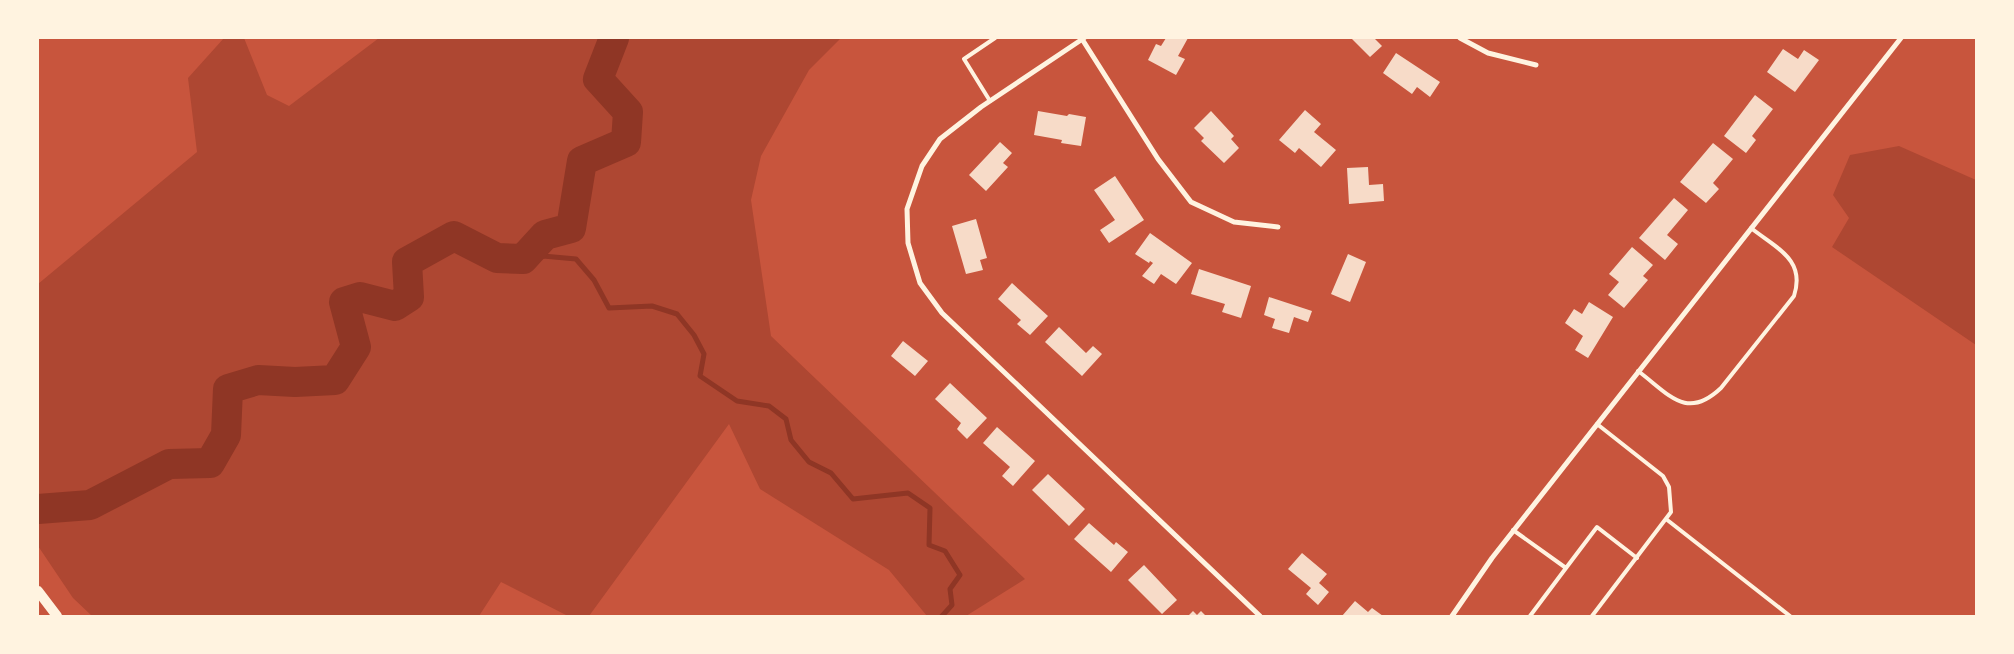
<svg xmlns="http://www.w3.org/2000/svg" width="2014" height="654" font-family="'Source Sans 3',sans-serif">
<style>
.green{fill:#ae4732}
.lines{fill:none;stroke-linecap:round;stroke-linejoin:round}
.stream{stroke:#8f3625;stroke-width:5}
.river{stroke:#8f3625;stroke-width:30}
.building{fill:#f7dbc8}
.service{stroke:#fff3e0;stroke-width:4}
.minor{stroke:#fff3e0;stroke-width:5}
.secondary{stroke:#fff3e0;stroke-width:10}
</style>
<rect width="100%" height="100%" fill="#c8553d"/>
<path class="green" d="M224,38H244L267,95L289,106L379,38H841L809,70L761,156L751,200L771,336L1025,579L966,616H927L889,570L760,489L729,424L589,616H568L501,582L479,616H92L73,598L38,546V284L197,152L188,78Z
M1899,146L1976,180V345L1832,247L1849,218L1833,195L1850,155Z"/>
<g class="lines">
<path class="stream" d="M523,259L543,256L576,259L594,280L609,308L652,306L677,314L694,335L704,354L700,376L737,401L769,406L786,419L791,440L809,462L831,473L853,499L908,493L930,508L929,545L945,551L960,575L950,589L952,605L942,616"/>
<path class="river" d="M38,509L90,505L169,464L210,463L226,435L228,389L258,380L295,382L335,380L356,347L344,302L360,297L395,306L409,297L407,262L454,236L497,258L523,259L545,235L571,228L582,161L626,142L628,112L598,79L614,38"/>
</g>
<path class="building" d="M1166,38H1188L1178,56L1185,59L1176,75L1148,60L1156,44L1161,46Z
M1351,38H1374L1382,46L1370,57Z
M1783,49L1798,59L1804,50L1819,60L1795,92L1767,72Z
M1396,53L1440,82L1430,97L1417,87L1412,94L1383,73Z
M1755,95L1773,109L1752,136L1756,140L1746,153L1724,136Z
M1305,110L1321,124L1314,132L1336,150L1321,167L1299,148L1295,153L1279,140Z
M1038,111L1067,116L1069,114L1086,117L1081,146L1061,143L1062,140L1034,135Z
M1211,111L1234,136L1231,139L1239,148L1224,163L1201,141L1204,138L1194,128Z
M1000,142L1012,153L1003,163L1008,167L986,191L969,175Z
M1713,143L1733,159L1713,183L1719,189L1706,203L1680,182Z
M1368,167L1369,185L1383,184L1384,201L1349,204L1347,168Z
M1115,176L1144,220L1109,243L1100,230L1115,220L1094,190Z
M1674,198L1688,210L1667,235L1678,244L1665,260L1639,238Z
M976,219L987,258L980,260L983,270L966,274L952,226Z
M1150,233L1192,263L1176,284L1161,274L1154,284L1142,276L1153,263L1150,261L1149,263L1135,254Z
M1632,247L1653,265L1643,276L1648,280L1624,308L1608,295L1619,282L1609,274Z
M1348,254L1366,262L1350,302L1331,294Z
M1199,269L1251,286L1241,318L1222,312L1225,304L1191,294Z
M1012,283L1048,316L1030,335L1017,324L1021,320L998,299Z
M1269,297L1312,311L1308,322L1294,317L1289,333L1272,328L1275,319L1264,315Z
M1589,302L1613,317L1588,358L1575,350L1583,336L1565,323L1574,309L1582,314Z
M1059,327L1086,353L1093,346L1102,354L1082,376L1045,342Z
M903,341L928,361L915,376L891,356Z
M950,383L987,418L967,439L957,429L961,423L935,399Z
M997,427L1035,461L1013,486L1002,476L1010,467L983,443Z
M1048,474L1085,509L1069,526L1032,490Z
M1089,523L1114,545L1116,542L1128,552L1111,572L1074,539Z
M1302,553L1327,574L1319,583L1329,592L1318,605L1306,594L1311,588L1288,569Z
M1144,565L1177,600L1162,614L1128,580Z
M1355,601L1368,612L1372,608L1383,616H1342Z
M1193,611L1197,615L1201,611L1206,616H1188Z"/>
<g class="lines">
<path class="service" d="M990,101L964,59L995,38
M1638,371C1669,394 1686,421 1721,388L1794,296C1806,259 1776,248 1751,228
M1666,519L1790,616
M1513,530L1566,568L1530,616
M1566,568L1597,527L1637,558
M1592,616L1671,512L1669,487L1663,476L1597,424"/>
<path class="minor" d="M1084,38L981,107L940,139L922,166L907,209L908,243L920,283L942,313L1260,616
M1460,38L1488,53L1536,65
M1082,39L1158,159L1191,202L1234,222L1278,227
M1452,616L1492,558L1901,38"/>
<path class="secondary" d="M38,591L57,616"/>
</g>
<rect width="2014" height="654" fill="none" stroke="#fff3e0" stroke-width="78"/>
</svg>
